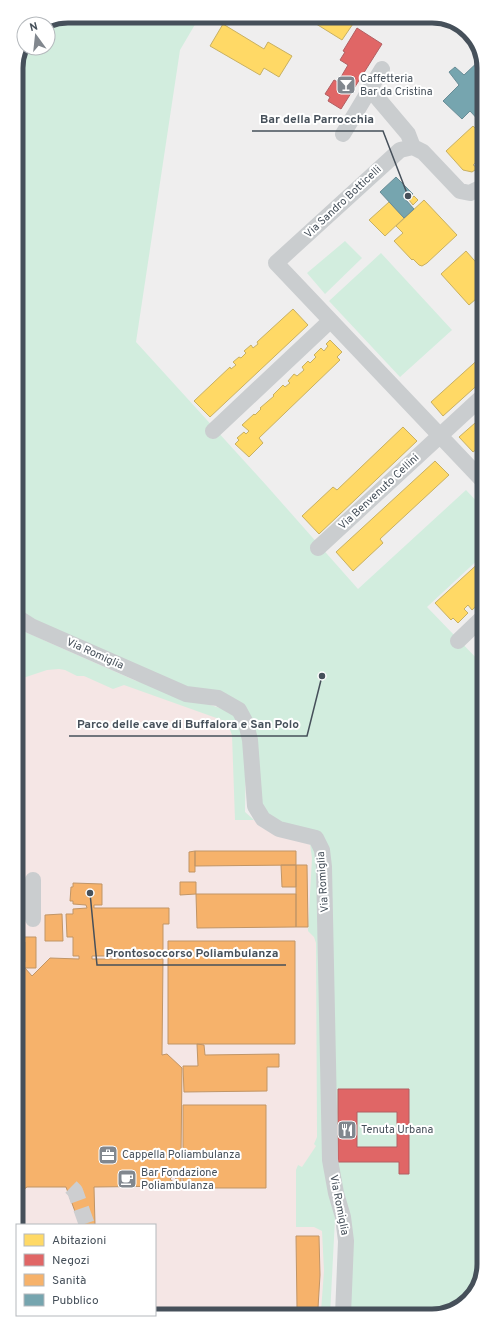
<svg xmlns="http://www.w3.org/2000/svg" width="500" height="1332" font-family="Overpass,sans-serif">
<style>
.medical{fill:#f5e6e5}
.green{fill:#d2edde}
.homes{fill:#ffd966;stroke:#c8b062}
.shops{fill:#e06666;stroke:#b25f62;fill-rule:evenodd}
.health{fill:#f6b26b;stroke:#c19566}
.public{fill:#76a5af;stroke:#688c96}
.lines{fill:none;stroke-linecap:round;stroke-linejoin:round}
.minor-tunnel{stroke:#cdced0;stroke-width:16;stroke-dasharray:16 8;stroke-linecap:butt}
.minor{stroke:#cacdcf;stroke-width:16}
.labels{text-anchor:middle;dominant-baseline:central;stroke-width:4;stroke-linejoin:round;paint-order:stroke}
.poi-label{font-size:11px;fill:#46505a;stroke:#fff;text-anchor:start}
.street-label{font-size:11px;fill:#46505a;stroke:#fff}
.rim{fill:none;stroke:#46505a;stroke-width:5}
.leader{fill:none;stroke:#46505a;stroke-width:1.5}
.callout-dot{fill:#46505a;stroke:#fff;stroke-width:1.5}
.callout-label{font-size:12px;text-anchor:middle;font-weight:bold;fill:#46505a;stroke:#fff;stroke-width:4;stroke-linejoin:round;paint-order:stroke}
</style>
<rect width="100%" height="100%" fill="#efeeee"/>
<path class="medical" d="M23,631L134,680L232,712L246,742L245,812L262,828L314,846L330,1315L65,1316L63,1315H155V1225H18L17,660Z"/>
<path class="green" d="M68,16H200L180,50L136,342L266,485L358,589L466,490L483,508V555L427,607L483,665L484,1264L473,1296L445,1314L348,1315L339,1192L326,846L280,823L268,815L262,805L252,721L186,687L17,612L16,65L24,48H48V24Z
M345,241L362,258L325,294L307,273Z
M381,253L452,330L400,377L329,301Z
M23,631L134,680L232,712L239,721L246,742L245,812L254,820H235L232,735L228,724L222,720L124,685L113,689L84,676H77L65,670L59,669L47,670L17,680V660Z
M310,844L315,851L335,1219L330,1315H297V1312L321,1311L324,1271L322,1231L314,1227H296V1170L298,1165L302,1167L316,1146L314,1144L317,1137L316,943L314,937L308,931L312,858Z"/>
<path class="homes" d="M317,16H354L357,18L342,40L313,22Z
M223,24L264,49L268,42L292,56L279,77L264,68L260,75L210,46Z
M473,126L482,135V157L473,165L478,168L472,172L463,170L446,151Z
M414,196L418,200L413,205L409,200Z
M424,200L457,235L427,263L422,266L419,265L413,259L412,260L394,241L403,233L396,226Z
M389,202L404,218L385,236L369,220Z
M466,251L482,269L483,293L469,305L441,274Z
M293,309L308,325L210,417L194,401L230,367L231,369L236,365L233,362L239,357L241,358L246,353L244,351L251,345L253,348L258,344L257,342Z
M330,340L342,352L337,357L340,360L259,438L263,443L249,457L235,444L239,440L237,438L244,432L246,434L249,431L242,425L254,414L255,415L261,409L260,408L274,396L273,395L283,385L285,387L290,383L288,381L294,374L297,376L304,370L302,367L308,361L310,363L316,357L314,355L321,348L324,351L328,346L326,344Z
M483,355V380L443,416L431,402Z
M483,416V444L473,452L459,437Z
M403,427L417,441L319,534L302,516L333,487L337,490Z
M435,461L449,475L380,539L383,543L353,571L336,552Z
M483,559V594L482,592L478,595L483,600L472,610L468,605L464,609L468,613L458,623L453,618L451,620L435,603Z
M483,636V655L479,651L482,647L477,642Z"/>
<path class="shops" d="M357,28L382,44L341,109L328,101L330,97L325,94L334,80L338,82L348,65L340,60L345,52L343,51Z
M338,1089H409V1174H399V1162H338ZM357,1112H397V1147H357Z"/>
<path class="health" d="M195,851H296V865L195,866Z
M195,851V872H189V852Z
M281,865H296V887H282Z
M296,865H307L308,927H296Z
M180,882H196V894L180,895Z
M73,883L102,884V905H94V908H169V924H163V956H92V959H163L162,1055L167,1054L182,1068L181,1157H183V1105H266V1188H183V1178H181V1183L173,1176L170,1179L178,1186L94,1187L95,1225H80L66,1187H27L23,1190H18L17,962H25V942H17V937H36V968H25L32,976L50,958L79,959V956H73V937H67L66,914H73V909L87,908L86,905L73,904V901H70L71,887H73Z
M196,894H296V927L197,928Z
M62,914L63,941H45V915Z
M168,941H295V1044H168Z
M197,1044L204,1045L205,1055L279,1054V1067H267V1091L184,1092L183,1066H198Z
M296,1236H319L320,1275L318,1308H297Z"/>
<path class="public" d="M482,58V124L470,111L462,119L443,101L459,85L449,72L455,67L464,75Z
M396,177L413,194L406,200L414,209L404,218L380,192Z"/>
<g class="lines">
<path class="minor-tunnel" d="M71,1187L75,1191L87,1225"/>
<path class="minor" d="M370,89L408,134L413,147
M343,134L382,69
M482,187L470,193L460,191L423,152L413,147L400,150L276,263L483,481
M213,431L330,321
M318,548L483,396
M17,617L31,626L186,694L218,698L239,710L246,723L250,740L255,806L263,819L279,829L316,838L322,850L324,867L330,1160L336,1193L343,1217L346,1241L343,1315
M458,641L483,617
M33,919V880
M87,1315V1316"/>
</g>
<defs>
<g id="bar-square" transform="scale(1)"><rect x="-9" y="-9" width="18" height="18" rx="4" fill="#81878e" stroke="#fff"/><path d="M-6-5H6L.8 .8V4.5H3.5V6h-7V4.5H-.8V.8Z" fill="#fff"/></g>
<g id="restaurant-square" transform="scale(1)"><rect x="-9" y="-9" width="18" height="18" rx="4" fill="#81878e" stroke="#fff"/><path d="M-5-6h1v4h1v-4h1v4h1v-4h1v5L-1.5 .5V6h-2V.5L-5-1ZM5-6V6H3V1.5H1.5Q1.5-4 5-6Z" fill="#fff"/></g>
<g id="office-square" transform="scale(1)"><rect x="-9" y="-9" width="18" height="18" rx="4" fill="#81878e" stroke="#fff"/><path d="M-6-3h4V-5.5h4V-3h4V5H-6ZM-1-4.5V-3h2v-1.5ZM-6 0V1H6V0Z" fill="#fff"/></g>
<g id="cafe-square" transform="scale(1)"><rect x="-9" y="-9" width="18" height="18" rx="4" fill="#81878e" stroke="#fff"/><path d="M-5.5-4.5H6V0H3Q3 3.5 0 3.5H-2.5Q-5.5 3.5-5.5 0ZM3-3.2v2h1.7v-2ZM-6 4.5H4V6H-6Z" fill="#fff"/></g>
</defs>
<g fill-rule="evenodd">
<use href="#bar-square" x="346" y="85"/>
<use href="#restaurant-square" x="347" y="1130"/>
<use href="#office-square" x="108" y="1155"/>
<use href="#cafe-square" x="127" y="1179"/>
</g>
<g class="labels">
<g class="poi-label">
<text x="360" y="79">Caffetteria<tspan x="360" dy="13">Bar da Cristina</tspan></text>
<text x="361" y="1130">Tenuta Urbana</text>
<text x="122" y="1155">Cappella Poliambulanza</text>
<text x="141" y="1173">Bar Fondazione<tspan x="141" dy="13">Poliambulanza</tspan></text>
</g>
<g class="street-label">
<text transform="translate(343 202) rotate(-43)">Via Sandro Botticelli</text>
<text transform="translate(379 492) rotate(-43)">Via Benvenuto Cellini</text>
<text transform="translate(95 654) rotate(24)">Via Romiglia</text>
<text transform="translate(323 882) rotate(-94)">Via Romiglia</text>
<text transform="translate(339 1205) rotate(79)">Via Romiglia</text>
</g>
</g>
<path d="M0 0H500V1332H0ZM68 23H432A45 45 0 0 1 477 68V1264A45 45 0 0 1 432 1309H68A45 45 0 0 1 23 1264V68A45 45 0 0 1 68 23Z" fill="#fff" fill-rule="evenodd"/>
<path class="rim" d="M68 23H432A45 45 0 0 1 477 68V1264A45 45 0 0 1 432 1309H68A45 45 0 0 1 23 1264V68A45 45 0 0 1 68 23Z"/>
<path class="leader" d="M408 196L383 131H252M322 676L307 736H69M90 893L97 965H286"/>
<g class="callout-dot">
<circle cx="408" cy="196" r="4"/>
<circle cx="322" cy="676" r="4"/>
<circle cx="90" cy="893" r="4"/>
</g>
<g class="callout-label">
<text x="317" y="123">Bar della Parrocchia</text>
<text x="188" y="728">Parco delle cave di Buffalora e San Polo</text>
<text x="192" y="957">Prontosoccorso Poliambulanza</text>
</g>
<rect x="16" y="1224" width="140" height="92" fill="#ffffff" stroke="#b5b9bd"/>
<rect x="24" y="1234" width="20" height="12" fill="#ffd966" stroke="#b5b9bd"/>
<text x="52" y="1244" font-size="12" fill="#46505a">Abitazioni</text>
<rect x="24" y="1254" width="20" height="12" fill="#e06666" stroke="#b5b9bd"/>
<text x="52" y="1264" font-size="12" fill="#46505a">Negozi</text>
<rect x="24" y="1274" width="20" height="12" fill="#f6b26b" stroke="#b5b9bd"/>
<text x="52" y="1284" font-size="12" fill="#46505a">Sanità</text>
<rect x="24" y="1294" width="20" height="12" fill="#76a5af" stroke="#b5b9bd"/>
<text x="52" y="1304" font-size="12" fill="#46505a">Pubblico</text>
<g transform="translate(36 36) rotate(345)"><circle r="19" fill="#ffffff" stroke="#b5b9bd"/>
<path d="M0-3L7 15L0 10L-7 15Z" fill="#81878e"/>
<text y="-6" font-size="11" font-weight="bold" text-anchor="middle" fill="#46505a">N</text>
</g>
</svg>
